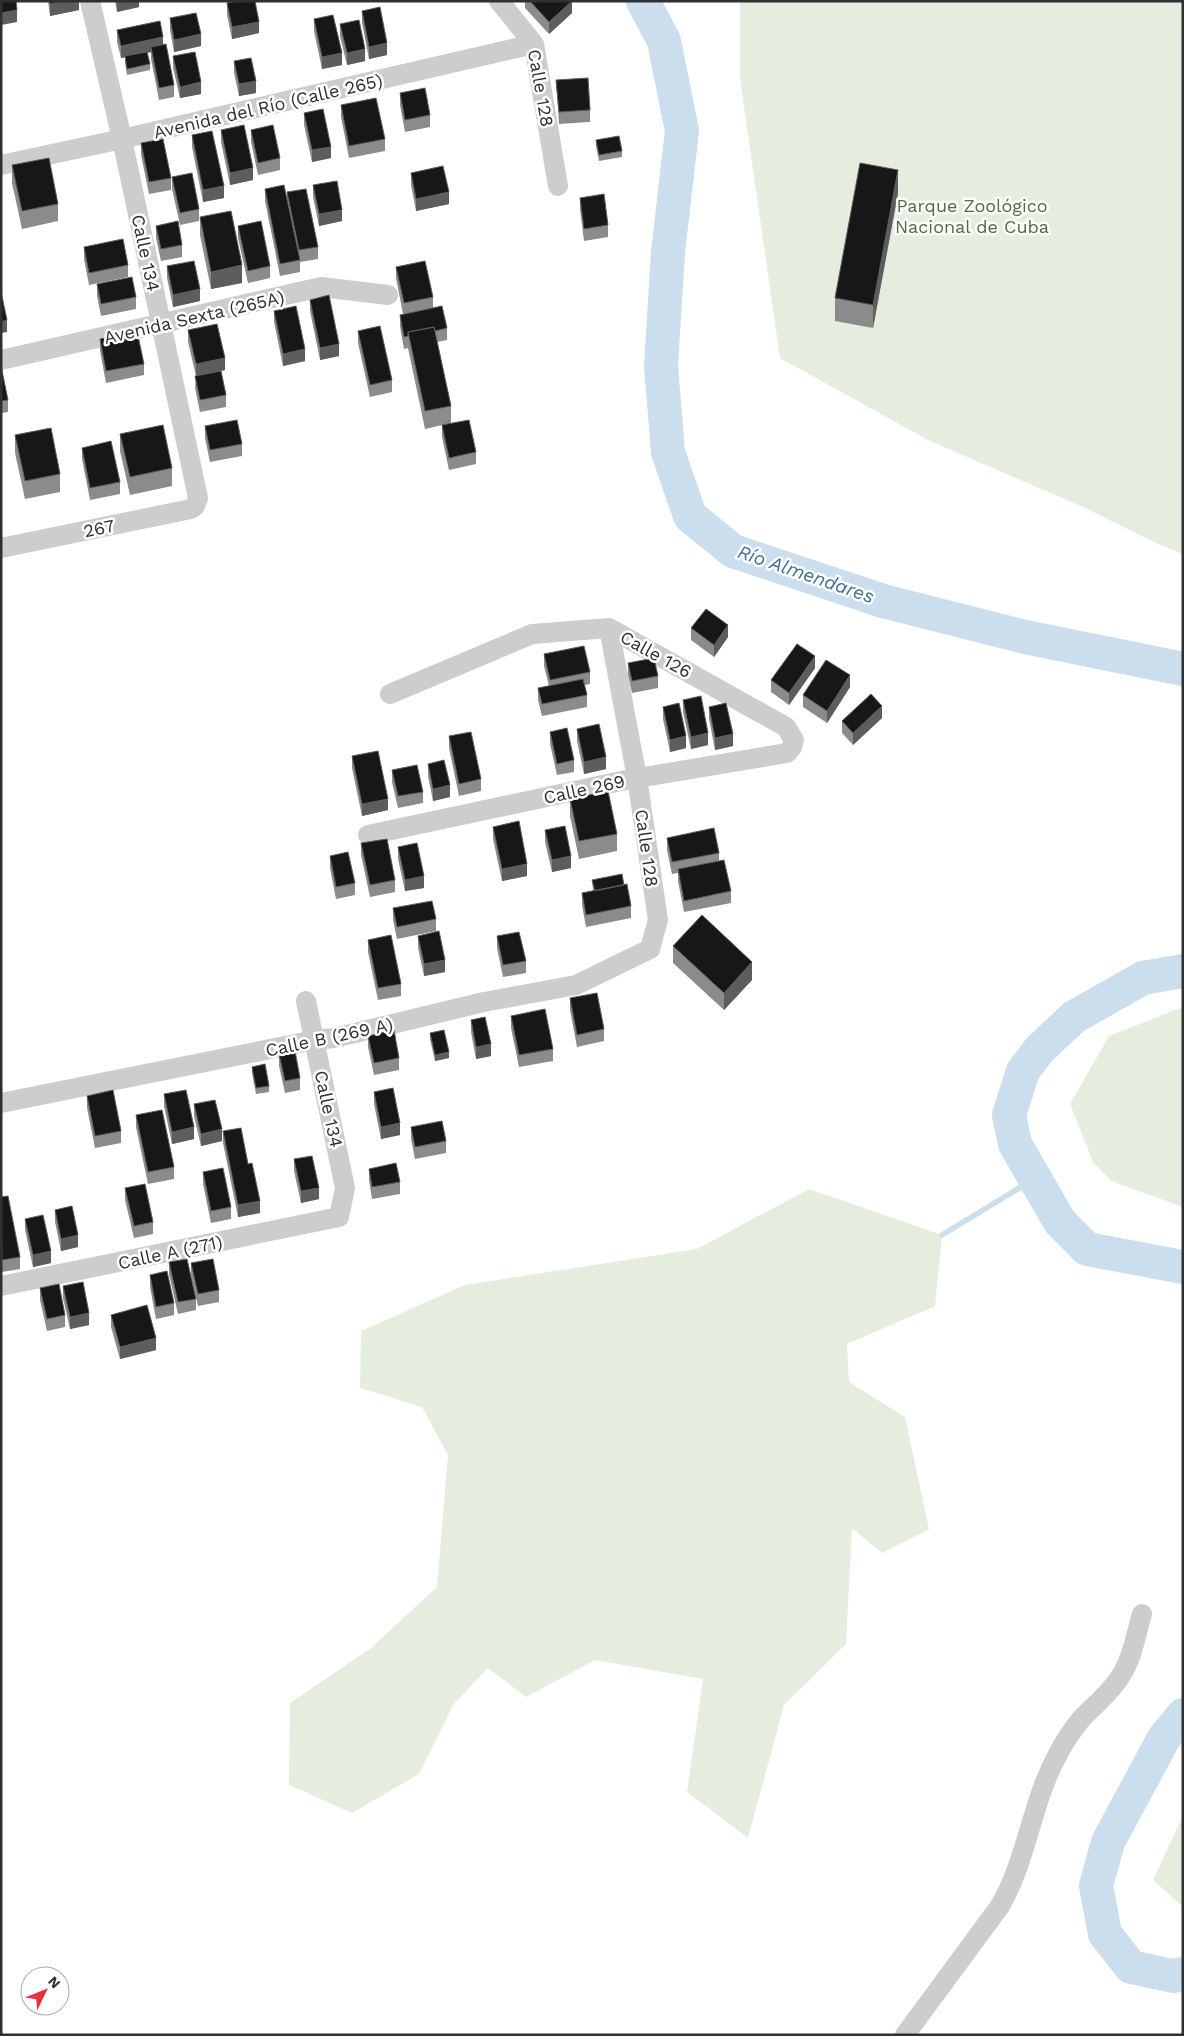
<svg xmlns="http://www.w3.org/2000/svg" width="1184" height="2036" font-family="'Work Sans',sans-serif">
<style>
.green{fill:#e5edde}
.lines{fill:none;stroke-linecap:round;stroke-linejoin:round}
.stream{stroke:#cadeed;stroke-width:5.5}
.river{stroke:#cadeed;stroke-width:34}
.street{stroke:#cdcdcd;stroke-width:20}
.wall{fill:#8b8b8b}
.shaded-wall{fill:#5d5d5d}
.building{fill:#171717;stroke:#5d5d5d}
.labels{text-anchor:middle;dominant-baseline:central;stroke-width:5;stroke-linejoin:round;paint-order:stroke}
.street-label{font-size:18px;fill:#303030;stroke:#fff}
.park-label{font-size:18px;fill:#526c3c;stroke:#fff}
.water-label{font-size:19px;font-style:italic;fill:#3c7093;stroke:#fff}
</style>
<rect width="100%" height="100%" fill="#fff"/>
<path class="green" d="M740,1H1183V554L1158,544L1083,507L928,440L780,358L740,79Z
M1183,1007V1207L1111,1181L1093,1162L1070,1104L1109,1036Z
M809,1189L942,1235L935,1306L847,1344L849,1382L905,1417L929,1529L882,1553L852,1528L846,1644L784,1705L748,1838L687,1792L703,1679L595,1660L526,1697L488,1668L453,1705L419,1774L352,1813L289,1785L290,1703L371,1648L437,1587L448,1455L422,1407L360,1388L361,1331L465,1285L697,1249Z
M1183,1816V1907L1153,1880Z"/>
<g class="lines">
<path class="stream" d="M942,1235L1034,1179"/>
<path class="river" d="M643,1L664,41L682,131L668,252L661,366L668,452L690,516L733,551L883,601L1025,637L1183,669
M1183,971L1143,978L1074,1017L1039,1050L1023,1071L1009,1115L1015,1144L1060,1222L1087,1249L1183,1267
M1183,1715L1164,1738L1108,1842L1096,1886L1105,1934L1131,1967L1173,1976L1183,1974"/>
<path class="street" d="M499,1L534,44L558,186
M1,165L122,139L534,44
M1,360L321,287L388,295
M1,548L191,509L195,506L198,498L122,139L90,1
M368,835L626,780L787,753L792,747L794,740L786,727L609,628L532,634L390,694
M1,1103L315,1040L334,1038L484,1002L576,985L650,949L658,920L637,778L609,628
M1,1286L339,1217L345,1188L306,1001
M905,2035L1000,1906C1027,1860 1031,1804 1057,1756C1064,1742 1072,1730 1082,1718C1096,1704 1113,1690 1123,1672C1133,1655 1136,1634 1142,1614"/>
</g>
<path class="wall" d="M48,1H79V10L50,16Z
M115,1H139V7L117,12Z
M525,1H572V13L549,34L525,8Z
M227,3L259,33L232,39L227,15Z
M362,11L387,55L369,59L362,23Z
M170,18L201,46L174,52L170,30Z
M314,19L342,65L322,69L314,31Z
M340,24L365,61L347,65L340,36Z
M117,30L163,45L174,85V97L159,100L151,59V52L147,53L150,64V70L127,75L125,62V57L121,58L117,42Z
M173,56L201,94L180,98L173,68Z
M234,61L256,93L239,96L234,73Z
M556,80L590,110V122L559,124Z
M400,93L430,115V127L405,132L400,105Z
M341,105L385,139V151L349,158L341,117Z
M304,113L331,158L312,162L304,125Z
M221,130L253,180L230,185L221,142Z
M251,130L280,158V170L258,175L251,142Z
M192,135L224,198L203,202L192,147Z
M596,140L622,151V157L599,161L596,146Z
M141,143L171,178V190L149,194L141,155Z
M12,165L58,204V221L22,229L12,183Z
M411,173L449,204L416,211L411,185Z
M172,177L199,209V221L180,225L172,189Z
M313,185L342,221L319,226L313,197Z
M265,189L287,200V192L318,247V259L300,262V272L280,276L265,201Z
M898,193L873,328L835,321V298Z
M580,198L608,225V237L584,241L580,209Z
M200,217L242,283L211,289L200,235Z
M156,226L182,245V257L161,261L156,238Z
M238,226L270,266V278L248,283L238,238Z
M84,247L128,265V277L89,285L84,259Z
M167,266L200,301L173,307L167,278Z
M396,267L433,297V308L447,328V340L437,342L451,406V423L476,452V464L449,470L442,437V425L425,429L408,348L404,349L400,327V315L403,314L396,278Z
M97,284L136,297V309L101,316L97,296Z
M310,300L339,356L320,360L310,311Z
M274,311L305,361L283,366L274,322Z
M188,330L225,370L221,371L226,395V407L200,412L195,388L196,376L188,342Z
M358,331L392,380V392L370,397L358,343Z
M100,339L144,364V375L106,383L100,351Z
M1,366L8,400V412L1,413Z
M205,426L242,444V456L210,462L205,438Z
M120,434L172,468V486L130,495L120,451Z
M15,435L60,474V492L25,499L15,453Z
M82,448L120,482V494L90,500L82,459Z
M691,628L728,637L714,657L691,640Z
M544,654L590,672V684L585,685L587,695V707L542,716L538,700V688L549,686L544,666Z
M628,663L658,676V688L632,693L628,675Z
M815,668L789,705L771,692V680Z
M850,687L827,723L803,707V695Z
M683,700L708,745L691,749L683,712Z
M663,707L686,748L670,752L663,719Z
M709,707L733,746L715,750L709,719Z
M882,718L853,745L842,733V721Z
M577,729L606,769L584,774L577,741Z
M550,732L574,760V772L557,775L550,744Z
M449,736L481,779V791L459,796L449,748Z
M352,756L388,810L362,816L352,768Z
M428,764L450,797L433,801L428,776Z
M392,770L423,792V803L398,808L392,782Z
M570,799L617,834V851L579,859L570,816Z
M493,827L527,876L502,881L493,839Z
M545,830L571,868L552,872L545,842Z
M667,838L719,853V861L731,891V903L684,912L678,881V873L672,874L667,850Z
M361,843L395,880V892L370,897L361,855Z
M398,847L424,888L405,891L398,859Z
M330,856L355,883V895L336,899L330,868Z
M592,880L624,885L631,906V918L586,927L582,905V893L593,891Z
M393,908L436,919V931L397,939L393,920Z
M418,936L445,972L424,976L418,948Z
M497,936L526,961V973L503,977L497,948Z
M368,940L401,984V996L378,1000L368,952Z
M673,946L752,980L724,1010L673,963Z
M570,998L604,1029V1041L577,1047L570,1010Z
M511,1016L553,1049V1061L519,1067L511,1028Z
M471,1020L491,1056L476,1059L471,1032Z
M430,1033L449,1058L435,1061L430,1039Z
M368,1036L399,1058V1070L374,1075L368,1047Z
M279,1054L300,1078V1090L285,1093L279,1066Z
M252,1067L269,1086V1092L256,1094L252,1073Z
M374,1092L400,1135L381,1139L374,1104Z
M164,1094L194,1139L172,1144L164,1106Z
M87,1096L121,1131V1143L95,1148L87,1108Z
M194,1104L222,1141L201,1146L194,1116Z
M136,1115L174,1167V1179L148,1184L136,1127Z
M411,1127L446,1141V1153L415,1159L411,1139Z
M223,1131L248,1164L260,1213L238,1217L223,1143Z
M294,1159L319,1199L301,1203L294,1171Z
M369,1169L400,1182V1194L372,1199L369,1180Z
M203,1172L231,1207V1219L211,1223L203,1184Z
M125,1188L153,1222V1234L134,1238L125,1200Z
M1,1197L20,1257V1269L2,1272Z
M55,1210L78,1247L61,1251L55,1222Z
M25,1219L51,1263L33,1267L25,1230Z
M169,1262L196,1299V1310L178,1314L169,1274Z
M191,1263L219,1290V1302L198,1306L191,1275Z
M150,1275L174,1303V1315L156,1319L150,1287Z
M63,1286L89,1325L70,1329L63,1298Z
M40,1288L65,1315V1327L47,1331L40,1300Z
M111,1315L156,1350L120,1359L111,1327Z"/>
<path class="shaded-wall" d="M62,1H79V10L50,16V4Z
M117,1H139V7L117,12Z
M572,1V13L549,34V22Z
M17,10V22L1,25V13Z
M259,22V33L232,39V27Z
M201,34V46L174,52V40Z
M163,37V49L151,47V52L121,58V46Z
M387,43V55L369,59V47Z
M365,49V61L347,65V53Z
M342,53V65L322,69V57Z
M256,81V93L239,96V84Z
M201,82V94L180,98V87Z
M331,147V158L312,162V150Z
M253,168V180L230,185V173Z
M898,170V193L873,328V305Z
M224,186V198L203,202V190Z
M449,192V204L416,211V199Z
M342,210V221L319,226V214Z
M242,265V283L211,289V272Z
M200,289V301L173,307V295Z
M7,320V332L1,333V322Z
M339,344V356L320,360V348Z
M305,349V361L283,366V354Z
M225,358V370L196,376V364Z
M728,625V637L714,657V645Z
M815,656V668L789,705V693Z
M850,675V687L827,723V711Z
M882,706V718L853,745V733Z
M708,733V745L691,749V737Z
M733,734V746L715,750V738Z
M686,736V748L670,752V740Z
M606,757V769L584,774V762Z
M450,785V797L433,801V789Z
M388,799V810L362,816V804Z
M571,856V868L552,872V860Z
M527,864V876L502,881V869Z
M424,876V888L405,891V880Z
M445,960V972L424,976V964Z
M752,962V980L724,1010V993Z
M491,1044V1056L476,1059V1047Z
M449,1052V1058L435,1061V1055Z
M400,1123V1135L381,1139V1127Z
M194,1127V1139L172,1144V1132Z
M222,1129V1141L201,1146V1134Z
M319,1188V1199L301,1203V1191Z
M260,1201V1213L238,1217V1205Z
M78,1235V1247L61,1251V1239Z
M51,1251V1263L33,1267V1255Z
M89,1313V1325L70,1329V1317Z
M156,1338V1350L120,1359V1347Z"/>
<path class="building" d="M1,1H16L17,10L1,13Z
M50,1H62L50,4Z
M237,1H255L259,22L232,27L227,3Z
M530,1H572L549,22Z
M380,7L387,43L369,47L362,11Z
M196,13L201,34L174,40L170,18Z
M333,15L342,53L322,57L314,19Z
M359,20L365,49L347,53L340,24Z
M160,21L163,37L121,46L117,30Z
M166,44L174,85L159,88L151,47Z
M147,52L150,64L127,69L125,56Z
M195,52L201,82L180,87L173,56Z
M251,58L256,81L239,84L234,61Z
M588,78L590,110L559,112L556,80Z
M425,88L430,115L405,120L400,93Z
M376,98L385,139L349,146L341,105Z
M323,109L331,147L312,150L304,113Z
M244,125L253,168L230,173L221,130Z
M273,125L280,158L258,163L251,130Z
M212,131L224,186L203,190L192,135Z
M619,136L622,151L599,155L596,140Z
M163,139L171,178L149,182L141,143Z
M49,158L58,204L22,211L12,165Z
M860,163L898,170L873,305L835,298Z
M443,166L449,192L416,199L411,173Z
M192,173L199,209L180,213L172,177Z
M337,181L342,210L319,214L313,185Z
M284,185L300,260L280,264L265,189Z
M306,189L318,247L299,250L287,192Z
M604,194L608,225L584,229L580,198Z
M231,211L242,265L211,272L200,217Z
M178,221L182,245L161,249L156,226Z
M261,221L270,266L248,271L238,226Z
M123,239L128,265L89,273L84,247Z
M194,261L200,289L173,295L167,266Z
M425,261L433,297L404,303L396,267Z
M132,277L136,297L101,304L97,284Z
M1,292L7,320L1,322Z
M329,295L339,344L320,348L310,300Z
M296,306L305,349L283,354L274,311Z
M442,306L447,328L435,331L434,327L408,332V336L404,337L400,315Z
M217,324L225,358L196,364L188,330Z
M380,326L392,380L370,385L358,331Z
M434,327L451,406L425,411L408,332Z
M137,331L144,364L106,371L100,339Z
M1,366L8,400L1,401Z
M221,371L226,395L200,400L195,376Z
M237,420L242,444L210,450L205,426Z
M469,420L476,452L449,458L442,425Z
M163,425L172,468L130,477L120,434Z
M51,428L60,474L25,481L15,435Z
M111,441L120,482L90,488L82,448Z
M706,609L728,625L714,645L691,628Z
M797,644L815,656L789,693L771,680Z
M584,646L590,672L550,680L544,654Z
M654,658L658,676L632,681L628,663Z
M826,660L850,675L827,711L803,695Z
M583,679L587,695L542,704L538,688Z
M871,694L882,706L853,733L842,721Z
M701,696L708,733L691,737L683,700Z
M679,703L686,736L670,740L663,707Z
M726,703L733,734L715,738L709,707Z
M599,724L606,757L584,762L577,729Z
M567,728L574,760L557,764L550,732Z
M471,732L481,779L459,784L449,736Z
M378,751L388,799L362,804L352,756Z
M444,760L450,785L433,789L428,764Z
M417,765L423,792L398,796L392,770Z
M608,791L617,834L579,841L570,799Z
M519,821L527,864L502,869L493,827Z
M565,826L571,856L552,860L545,830Z
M714,828L719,853L672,862L667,838Z
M387,839L395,880L370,885L361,843Z
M417,843L424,876L405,880L398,847Z
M348,852L355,883L336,887L330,856Z
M724,860L731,891L684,901L678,869Z
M622,874L624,885L595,891L592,880Z
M627,884L631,906L586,915L582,893Z
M432,901L436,919L397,927L393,908Z
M702,915L752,962L724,993L673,946Z
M439,931L445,960L424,964L418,936Z
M519,932L526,961L503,965L497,936Z
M391,935L401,984L378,988L368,940Z
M597,993L604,1029L577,1035L570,998Z
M545,1009L553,1049L519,1055L511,1016Z
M485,1017L491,1044L476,1047L471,1020Z
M394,1030L399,1058L374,1063L368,1036Z
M444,1030L449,1052L435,1055L430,1033Z
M295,1051L300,1078L285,1081L279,1054Z
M265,1064L269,1086L256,1088L252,1067Z
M393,1088L400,1123L381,1127L374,1092Z
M113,1090L121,1131L95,1136L87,1096Z
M186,1090L194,1127L172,1132L164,1094Z
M215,1100L222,1129L201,1134L194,1104Z
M162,1110L174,1167L148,1172L136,1115Z
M442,1121L446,1141L415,1147L411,1127Z
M241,1128L248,1164L252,1163L260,1201L238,1205L223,1131Z
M312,1156L319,1188L301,1191L294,1159Z
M396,1163L400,1182L372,1187L369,1169Z
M223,1168L231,1207L211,1211L203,1172Z
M145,1184L153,1222L134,1226L125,1188Z
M8,1196L20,1257L2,1260L1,1197Z
M72,1206L78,1235L61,1239L55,1210Z
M43,1215L51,1251L33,1255L25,1219Z
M187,1259L196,1299L178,1302L169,1262Z
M213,1259L219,1290L198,1294L191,1263Z
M167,1271L174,1303L156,1307L150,1275Z
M83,1282L89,1313L70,1317L63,1286Z
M59,1284L65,1315L47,1319L40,1288Z
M147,1305L156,1338L120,1347L111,1315Z"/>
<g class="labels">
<g class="street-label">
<text transform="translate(541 88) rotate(80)">Calle 128</text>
<text transform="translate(268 106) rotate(-13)">Avenida del Río (Calle 265)</text>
<text transform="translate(146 253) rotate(78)">Calle 134</text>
<text transform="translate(194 317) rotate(-13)">Avenida Sexta (265A)</text>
<text transform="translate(99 528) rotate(-12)">267</text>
<text transform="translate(656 654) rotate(29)">Calle 126</text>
<text transform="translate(584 789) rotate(-12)">Calle 269</text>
<text transform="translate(647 848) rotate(82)">Calle 128</text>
<text transform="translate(329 1037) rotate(-12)">Calle B (269 A)</text>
<text transform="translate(329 1109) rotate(78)">Calle 134</text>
<text transform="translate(170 1252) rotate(-12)">Calle A (271)</text>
</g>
<g class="park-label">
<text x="972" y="205">Parque Zoológico<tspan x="972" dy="21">Nacional de Cuba</tspan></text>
</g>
<g class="water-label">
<text transform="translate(806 574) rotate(19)">Río Almendares</text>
</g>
</g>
<rect width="1184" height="2036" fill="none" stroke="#303030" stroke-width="5"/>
<g transform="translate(45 1991) rotate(47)"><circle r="24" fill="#ffffff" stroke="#acacac"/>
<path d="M0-4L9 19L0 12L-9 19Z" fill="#e7323c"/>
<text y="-8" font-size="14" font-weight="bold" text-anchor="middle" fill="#303030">N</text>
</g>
</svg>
